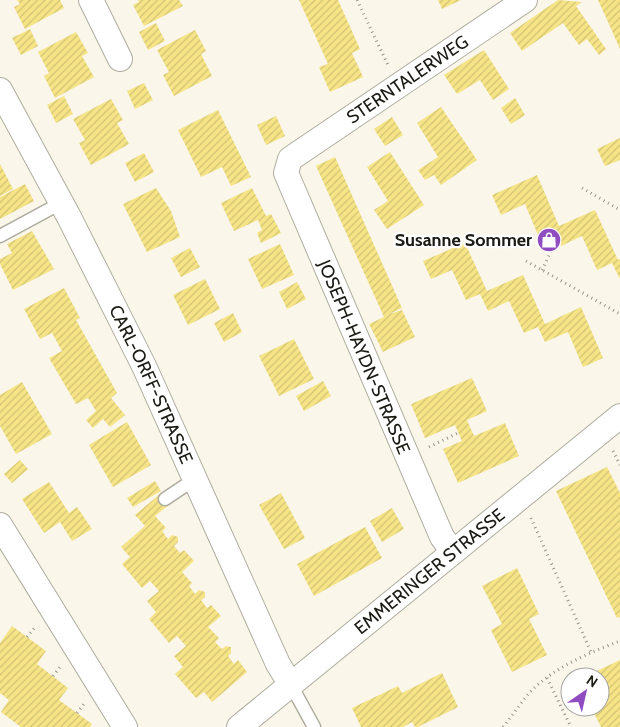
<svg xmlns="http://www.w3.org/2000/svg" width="620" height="727" font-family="Cabin,sans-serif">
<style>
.building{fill:url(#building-hatch)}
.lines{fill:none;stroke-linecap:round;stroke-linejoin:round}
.lane-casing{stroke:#aeac9f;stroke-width:15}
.street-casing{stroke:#aeac9f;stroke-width:26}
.path{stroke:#96948a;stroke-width:3;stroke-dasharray:1 4;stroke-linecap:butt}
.lane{stroke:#fff;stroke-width:12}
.street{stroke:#fff;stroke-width:24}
.labels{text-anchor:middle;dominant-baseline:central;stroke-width:4.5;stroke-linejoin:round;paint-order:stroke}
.street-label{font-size:18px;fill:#1b1a15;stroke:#fff}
.poi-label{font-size:18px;font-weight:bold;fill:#1b1a15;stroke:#fff;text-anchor:end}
</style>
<defs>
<pattern id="building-hatch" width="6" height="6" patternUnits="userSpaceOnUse" patternTransform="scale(1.25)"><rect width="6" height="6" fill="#f6e487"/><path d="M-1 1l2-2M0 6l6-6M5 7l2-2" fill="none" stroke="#d2c374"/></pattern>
</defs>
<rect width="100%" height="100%" fill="#faf7ea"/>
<path class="building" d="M17,0H60L64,8L25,29L14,7L20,4Z
M138,0H179L183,6L144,26L133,5L139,2Z
M299,0H338L360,49L352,53L363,77L330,92L319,67L328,64Z
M438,0H461L442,9Z
M558,0L582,2L576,6L606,49L599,55L587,39L579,45L563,23L522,51L510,33Z
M598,0H620V49L608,22Z
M156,23L165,41L148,50L139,32Z
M30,29L38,46L21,55L12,38Z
M195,30L206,51L201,54L212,76L174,96L163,75L169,72L157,50Z
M76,32L88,53L82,56L94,77L55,98L44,76L49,73L38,52Z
M484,50L509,89L493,100L480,80L457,94L444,75Z
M144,83L153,100L135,109L127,91Z
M64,96L73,114L56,123L47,105Z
M515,98L525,115L511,124L501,108Z
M111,99L123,120L117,123L129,144L91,165L79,143L85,140L73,119Z
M441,107L477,160L441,185L434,175L425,180L418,170L438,157L417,123Z
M218,110L251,177L231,186L222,167L201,177L178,130Z
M276,116L285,136L266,145L257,125Z
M392,117L403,135L385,146L374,129Z
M620,138V160L605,166L597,149Z
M390,152L424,205L387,229L374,210L388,201L367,167Z
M144,153L154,172L135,182L125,163Z
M335,157L402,308L389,314L402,310L415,337L383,352L369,324L384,317L316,166Z
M0,164L13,189L0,196Z
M537,175L559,226L595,210L618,260L620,259V279L612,263L597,270L582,236L561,246L559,240L543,247L525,204L501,215L492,195Z
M25,184L34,201L0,219V197Z
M156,188L171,211L180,237L147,252L123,204Z
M252,188L266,216L271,214L281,233L261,243L257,233L262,230L258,220L234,231L221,203Z
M32,231L54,269L13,290L0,264V259L12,253L7,244Z
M465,243L487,291L523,275L545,324L581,307L603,358L583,367L568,332L545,342L538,327L524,333L509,301L488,311L480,294L466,300L452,270L431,279L423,261Z
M280,244L294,275L262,289L248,259Z
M190,248L200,267L181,277L171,258Z
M205,279L220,309L188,325L173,295Z
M297,282L306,299L287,309L279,292Z
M64,288L80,318L76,320L117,393L111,398L125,415L110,427L103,419L93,428L86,420L96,411L88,398L76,404L49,358L62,351L52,333L40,339L24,309Z
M233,313L242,332L224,342L214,323Z
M294,339L314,379L279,396L259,356Z
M472,378L487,411L467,420L474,436L505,423L519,456L458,483L443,449L462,441L455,425L425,438L411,404Z
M323,381L331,396L304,411L296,396Z
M22,382L52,434L16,454L0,426V395Z
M127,422L151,465L113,487L89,445Z
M20,460L28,469L12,483L4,474Z
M607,467L620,493V617L617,618L556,491Z
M155,481L161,491L133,507L127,498Z
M49,482L69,513L77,507L92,529L72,541L60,522L44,533L22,499Z
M281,493L305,538L284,549L259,505Z
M160,494L169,505L155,516L166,528L162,531L168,539L172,535L178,537V542L174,546L180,553L184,550L194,561L182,572L192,583L189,586L195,594L199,590L205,592V597L201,600L207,608L211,605L221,616L208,627L219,638L215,642L222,649L226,646L231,647V653L228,656L234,664L238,660L247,672L212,702L204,692L196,698L175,674L183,667L174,656L186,646L177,636L169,643L149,619L156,612L147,601L159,591L150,581L142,588L122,564L130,557L121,547L145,526L135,515Z
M392,508L404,529L382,542L370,521Z
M365,527L382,558L314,596L297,564Z
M517,568L539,614L529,619L547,655L512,672L491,630L502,624L482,586Z
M12,626L46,651L37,664L68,688L59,700L92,724L90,727H21L1,712L9,700L0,693V643Z
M620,660V727H601L591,707H600V677H584Z
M442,673L458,707L418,727H415L412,722L403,727H361L352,708L398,686L402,693Z"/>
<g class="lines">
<g class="lane-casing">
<path id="lane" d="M0,236L61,203
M165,499L195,479
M291,685L314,727"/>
</g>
<g class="street-casing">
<g id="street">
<path d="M91,0L120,59"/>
<path id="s1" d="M0,90L69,217L144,366L278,664L291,685"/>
<path d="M0,525L125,727"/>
<path id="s2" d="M453,552L442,537L286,173L290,159L525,0"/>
<path id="s3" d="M239,727L620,416"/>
</g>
</g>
<path class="path" d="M357,0L388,65
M582,188L620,210
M526,261L620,314
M542,270L553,247L552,243
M429,447L458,433
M613,451L620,465
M531,518L591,652
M27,637L36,626
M53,676L60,667
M547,678L571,727
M77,713L84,704
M503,727C512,716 520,704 529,693C553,668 588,653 620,641"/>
<use href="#lane" class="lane"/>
<use href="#street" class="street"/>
</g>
<defs>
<g id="shop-disc" transform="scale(1.25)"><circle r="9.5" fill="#904dc1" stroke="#fff"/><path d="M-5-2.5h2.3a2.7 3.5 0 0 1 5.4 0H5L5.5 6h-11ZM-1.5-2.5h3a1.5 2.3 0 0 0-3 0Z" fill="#fff"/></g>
</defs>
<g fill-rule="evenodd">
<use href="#shop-disc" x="549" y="240"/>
</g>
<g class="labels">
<g class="street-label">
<text stroke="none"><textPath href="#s2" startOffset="571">STERNTALERWEG</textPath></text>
<text transform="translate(364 357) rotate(67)">JOSEPH-HAYDN-STRASSE</text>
<text stroke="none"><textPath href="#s1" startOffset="331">CARL-ORFF-STRASSE</textPath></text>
<text stroke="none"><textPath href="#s3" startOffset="246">EMMERINGER STRASSE</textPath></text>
</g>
<g class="poi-label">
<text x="532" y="240">Susanne Sommer</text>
</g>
</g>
<g transform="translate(585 692) rotate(34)"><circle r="24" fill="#ffffff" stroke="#a4a3a1"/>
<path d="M0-4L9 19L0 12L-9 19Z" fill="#904dc1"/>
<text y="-8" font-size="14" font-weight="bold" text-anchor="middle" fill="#1b1a15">N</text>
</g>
</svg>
